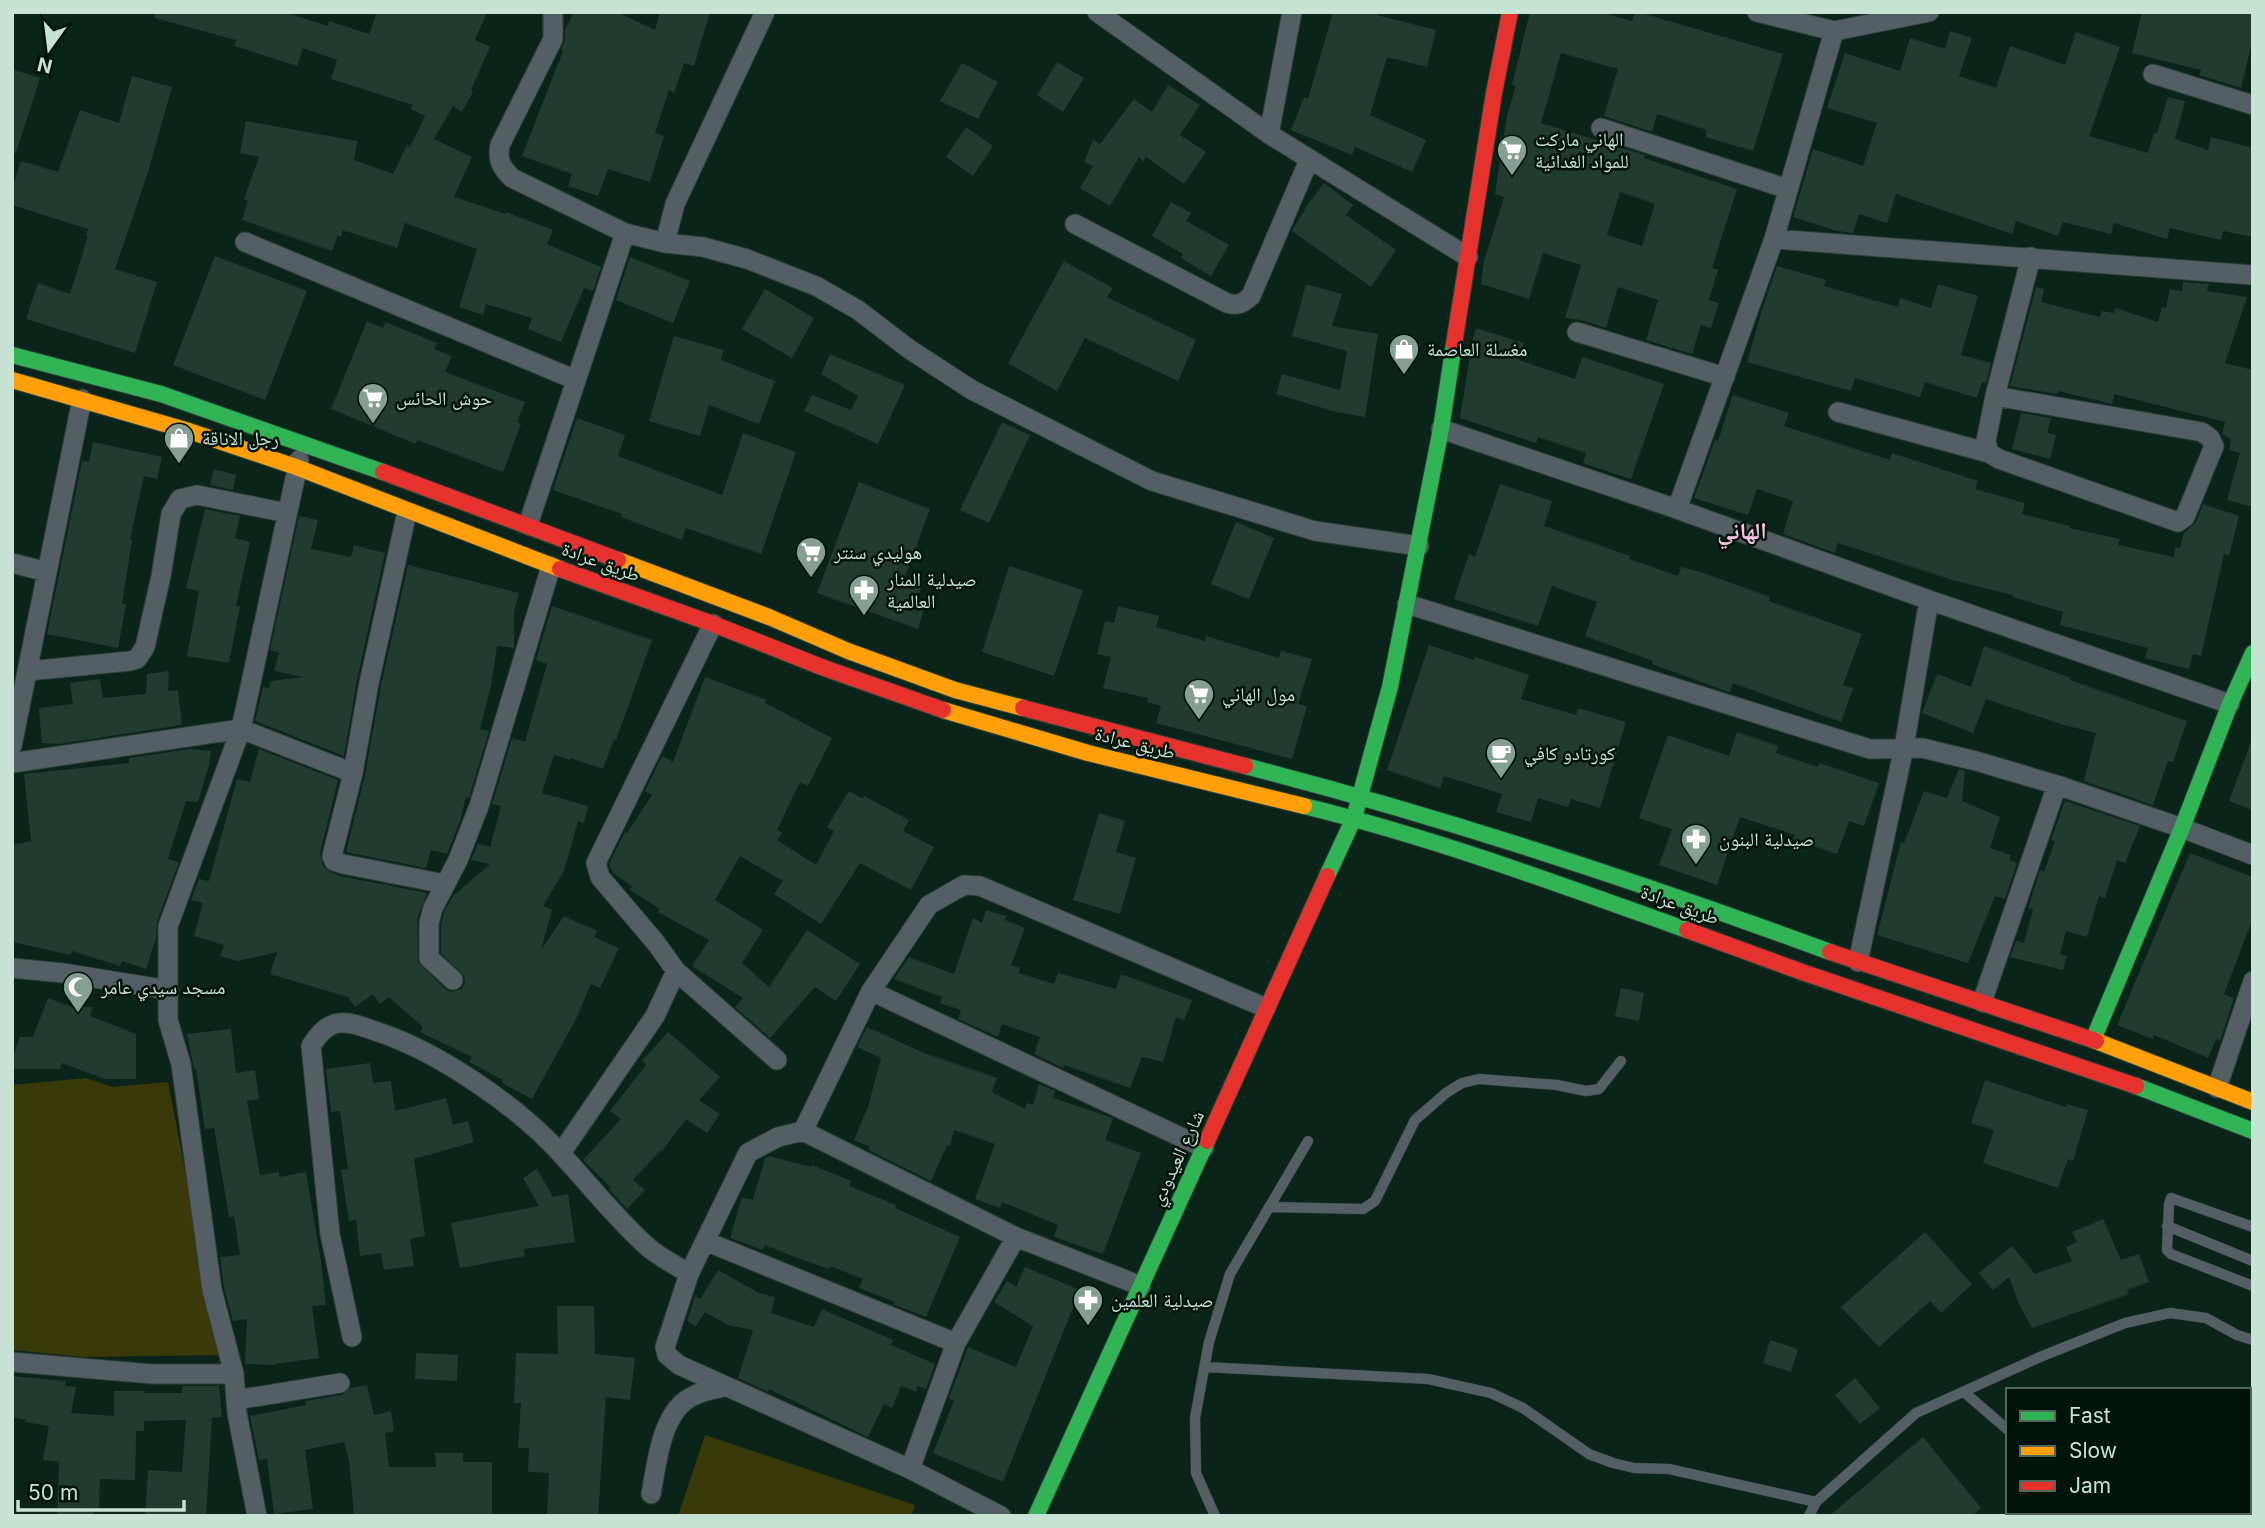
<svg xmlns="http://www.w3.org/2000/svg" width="2265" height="1528" font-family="Inter,'Noto Naskh Arabic',sans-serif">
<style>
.green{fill:#3a3909}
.building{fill:#213b31;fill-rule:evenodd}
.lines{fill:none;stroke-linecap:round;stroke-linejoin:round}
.lane-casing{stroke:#2b4037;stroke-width:11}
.street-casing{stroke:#2b4037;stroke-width:21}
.fast-casing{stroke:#2b4037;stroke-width:18}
.slow-casing{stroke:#2b4037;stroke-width:18}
.jam-casing{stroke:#2b4037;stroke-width:18}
.lane{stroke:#565e65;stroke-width:10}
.street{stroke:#565e65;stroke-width:19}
.fast{stroke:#30b455;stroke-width:16}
.slow{stroke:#ff9f0a;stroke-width:16}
.jam{stroke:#e5322d;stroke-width:16}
.labels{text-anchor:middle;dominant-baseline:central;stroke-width:5;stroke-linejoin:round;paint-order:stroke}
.poi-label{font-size:19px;fill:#c6e3d4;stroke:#001309;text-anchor:start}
.street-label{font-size:19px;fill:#c6e3d4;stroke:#001309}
.quarter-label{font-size:23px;font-weight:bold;fill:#fbc0e2;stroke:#001309}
</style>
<rect width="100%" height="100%" fill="#0a241a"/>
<path class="green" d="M86,1078L112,1087L168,1082L221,1355L85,1357L12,1350V1085Z
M705,1435L915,1505L911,1516H678Z"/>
<path class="building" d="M155,12H284L328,26L329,21L369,34L377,12H487L475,40L490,47L471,90L473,92L462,112L453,106L434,139L472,157L454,197L505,214L506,212L553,230L547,244L601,267L593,291L584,288L561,342L528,329L532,318L486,304L483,315L459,307L477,249L405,223L397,248L343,230L341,237L338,235L332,251L242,220L248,201L244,199L259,157L240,153L246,121L357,141L354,160L393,174L407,145L410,147L425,116L411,109L413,105L331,79L337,60L303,48L297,66L235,46L236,40L155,18Z
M574,12H617L655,30L660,12H710L694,66L684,63L674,93L669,90L655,133L664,136L650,182L608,169L598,196L568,186L572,174L522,156L563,51L561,50L565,40V30Z
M1333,12H1378L1377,15L1436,30L1427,67L1387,57L1370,115L1426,140L1412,172L1355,147L1352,155L1291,130L1304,97L1308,99Z
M1530,12H1600L1632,21L1635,12H1638L1783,54L1753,151L1705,137L1707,130L1657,114L1652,132L1604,116L1618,69L1561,53L1541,123L1645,155L1644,158L1737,189L1712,268L1718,270L1709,300L1719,303L1711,328L1701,325L1692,354L1646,340L1658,300L1618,287L1606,328L1581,320L1565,318L1581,265L1543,253L1529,299L1481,284L1484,261L1504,197L1495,194L1507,115L1516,86L1512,85ZM1620,192L1655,204L1642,246L1607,235Z
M2142,12H2253V38L2241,88L2199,75L2201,70L2132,53Z
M1950,31L1972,38L1959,76L1996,88L2010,46L2065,65L2076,32L2120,47L2089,136L2148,153L2154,133H2157L2168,97L2185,101L2175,139L2208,150L2211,137L2253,148V237L2223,231L2221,240L2170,228L2167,239L2114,223L2111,234L2063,222L2058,236L2016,221L2012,234L1896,194L1887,223L1859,214L1853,233L1837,231L1793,217L1813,149L1863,166L1877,123L1827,108L1845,53L1900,71L1910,38L1945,49Z
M1057,62L1084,78L1063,112L1037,95Z
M962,63L998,82L978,119L940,101Z
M12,69L40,78L16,153L12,152Z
M132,76L172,87L148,172L115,269L157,282L135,353L26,319L38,283L70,294L88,236H86L88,229L12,205V189L21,161L58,172L80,110L119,123Z
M1168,85L1200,105L1180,135L1206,152L1184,184L1146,157L1143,161L1139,157L1110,206L1080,188L1093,166L1084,162L1093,140L1100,144L1134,99L1152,112Z
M966,127L993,146L973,176L946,157Z
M1324,183L1353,205L1346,215L1396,250L1371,287L1292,231L1308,204Z
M1171,202L1191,213L1186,221L1229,245L1211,276L1181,258L1183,254L1152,236Z
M215,256L307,291L265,400L173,365Z
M630,257L690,281L673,323L616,300Z
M1064,261L1113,288L1107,297L1196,340L1178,381L1085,338L1057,391L1008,363Z
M1777,266L1826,280L1824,286L1898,307L1900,298L1931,308L1938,284L1978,296L1961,355L1991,363L1986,383L1982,382L1977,398L1925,382L1920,397L1855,378L1851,391L1747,362L1762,310Z
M2183,282L2209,284L2207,291L2247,297L2225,363L2253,370V507L2227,500L2240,453L2229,450L2231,439L2222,434L2225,422L2114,394L2112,404L2058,391L2057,394L2010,386L2036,287L2044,289L2041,302L2100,317L2102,311L2114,313L2115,308L2158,322L2162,307L2166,308L2170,289L2182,291Z
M1306,284L1342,294L1332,326L1378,334L1365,417L1336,412L1276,394L1282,374L1340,390L1347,351L1292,336Z
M765,289L814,318L792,358L742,329Z
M367,321L383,328L385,322L437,343L434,349L452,356L445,372L525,402L517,422L521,424L503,472L417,440L416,444L331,409Z
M1476,328L1524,343L1519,360L1575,379L1582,357L1664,384L1631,479L1583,463L1586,453L1538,437L1536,443L1460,418L1472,342Z
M674,336L724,350L721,360L775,381L759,424L709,405L700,436L649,421Z
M830,354L905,385L878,444L804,411L812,395L851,410L858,396L821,374Z
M1733,395L1789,413L1784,426L1890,460L1892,453L1978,481L1975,489L2025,503L2022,514L2070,526L2069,528L2120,539L2118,545L2174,557L2175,547L2180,548L2184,533L2196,522L2203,504L2239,516L2229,556L2224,554L2201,656L2193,654L2189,669L2145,658L2148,648L2060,625L2063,612L2013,597V595L1956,581L1838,543L1835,553L1783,534L1793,501L1757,489L1748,515L1694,498L1715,440L1718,441Z
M2021,413L2051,418L2047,433L2056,435L2050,459L2012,449Z
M577,418L625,435L618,456L722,495L743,433L796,452L761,554L686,528L682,540L621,517L622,514L553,490Z
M1002,422L1030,435L989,523L960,510Z
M93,442L162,457L157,479L144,476L130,539L132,540L122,604H126L118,648L47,634L82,461L89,462Z
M214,469L236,475L233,490L210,485Z
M859,482L930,509L904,579L922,585L916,603L925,606L918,629L817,593Z
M1500,484L1552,501L1544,526L1630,556L1629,559L1678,576L1681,567L1701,572L1770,597L1769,601L1862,634L1843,685L1853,688L1841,722L1733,683L1730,692L1726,691L1652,664L1653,661L1585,636L1597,602L1552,586L1538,626L1454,599L1469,554L1475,557Z
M205,509L240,516L235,538L250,542L236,606H240L229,663L187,656L199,591L186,588Z
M299,516L318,520L311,549L351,557L354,545L385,553L357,680L344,756L255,721L263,687L269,688L271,681L303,677L274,671L279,653L270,650Z
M1236,522L1274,538L1249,599L1211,584Z
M408,565L519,593L514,612V648L497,646L491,686L480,729L489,731L469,798L466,797L460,821L447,854L431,850L426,868L346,852L365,775L381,685Z
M1009,566L1083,590L1054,676L982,652Z
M552,606L652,640L616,740L614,739L603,769L571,758L570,760L554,755L542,793L588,806L584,823L578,821L564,871L543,906L552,910L541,950L564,916L597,931L594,937L619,948L600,988L591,984L575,1021L532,1099L502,1083L503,1080L469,1062L472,1057L420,1032L423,1027L389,997L380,1004L373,994L355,1007L348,997L270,974L277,952L237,961L220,956L224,945L194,936L203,903L191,900L199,879L209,881L237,779L250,782L259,749L338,780L320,853L323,866L330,872L340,876L427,893L417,920L418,962L445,989L451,992L462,989L465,982L464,976L441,953V925L444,912L453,896L490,864L471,860L478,844L490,847L501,806L492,804L512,738L525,742L547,664L536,660Z
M1118,606L1159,616L1156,627L1205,641L1206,636L1279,658L1281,651L1312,659L1298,704L1307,706L1292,759L1156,723L1161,706L1147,702L1148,698L1103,688L1111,657L1097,654L1105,621L1114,623Z
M1429,645L1474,660L1475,657L1529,675L1521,699L1576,715L1578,708L1626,722L1600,808L1571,799L1568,807L1538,798L1531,822L1496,812L1502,794L1444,776L1440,788L1387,770Z
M1984,646L2070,678V680L2187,721L2173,762L2168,761L2153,805L2084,781L2096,733L2061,724L1986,699L1973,733L1922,713L1937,674L1971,687Z
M169,671L168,691L178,690L182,725L59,744L42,743L39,708L73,704L70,683L100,679L103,698L146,694L147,674Z
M705,677L766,700L765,703L832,738L808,786L800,782L777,830L782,833L777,840L816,865L834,831L827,827L849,791L863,799L864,796L909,820L903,831L934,847L911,890L860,863L821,924L774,894L783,881L740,856L715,900L763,930L742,963L769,987L807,930L860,964L836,1001L815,987L770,1038L735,1007L743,998L692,966L709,940L658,912L660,909L630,890L632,886L613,873L609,864L625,832L627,833L652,795L645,791L659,762L663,756L673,762Z
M1737,732L1778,746L1776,753L1818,767L1820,763L1879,783L1864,826L1849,821L1837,854L1793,839L1795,835L1740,817L1717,885L1659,865L1672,829L1639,818L1668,735L1729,756Z
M2251,742H2253V810L2229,801Z
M190,749L211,751L209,765L198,802L186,801L168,859L179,862L157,922L156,938L146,969L122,961L120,966L72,951L71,955L12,942V845L31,841L24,774L129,763V758Z
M1959,769L1965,771L1962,801L2000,817L1990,848L2011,855L2009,860L2017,863L2005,899L1995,896L1968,963L1877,935L1901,842L1904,843L1924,791L1947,798Z
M2065,801L2140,826L2125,863L2117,860L2105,898L2099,896L2087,937L2066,931L2060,954L2067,956L2063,970L2010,957L2016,941L2024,943L2033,909L2028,908L2040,870L2044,872L2055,841L2051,840Z
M1099,813L1125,821L1116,852L1136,858L1120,914L1073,900Z
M2190,853L2253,877V918L2224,994L2234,998L2220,1041L2216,1039L2208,1058L2154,1035L2153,1039L2117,1025Z
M986,910L1006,916L1005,920L1025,928L1011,965L1020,968L1019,973L1054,984L1058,973L1116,989L1121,974L1192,1000L1184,1020L1176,1017L1163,1062L1142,1057L1130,1088L1064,1065L1063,1068L1034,1054L1040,1037L1002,1024L998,1037L958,1019L961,1010L940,1003L942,997L894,979L909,957L954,974L973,918L982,923Z
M1621,988L1644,993L1639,1021L1615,1016Z
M48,998L72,1007H93L90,1016L136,1034V1079H104L62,1063L60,1069H13V1057L20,1037H33Z
M867,1027L924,1053L997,1078L992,1092L1025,1109L1027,1103L1033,1105L1039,1084L1055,1091L1053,1098L1113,1118L1105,1140L1141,1153L1103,1254L1054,1237L1058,1225L1002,1202L1000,1208L975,1199L995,1144L954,1130L950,1146L947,1145L931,1181L868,1150L870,1147L854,1140L868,1107L881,1058L857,1047Z
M231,1029L236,1073L255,1070L259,1099L247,1101L260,1175L279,1172V1177L306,1172L321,1261L326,1305L312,1306L319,1358L275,1364V1365L245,1364L247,1319L233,1321L224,1288L220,1257L240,1255L234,1216L229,1217L214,1128L205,1129L196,1069H194L187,1034Z
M668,1032L720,1077L699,1100L720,1114L707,1133L686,1119L662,1151L661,1150L633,1180L645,1190L627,1209L609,1189L611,1188L583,1160L621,1119L610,1111L646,1065L642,1061Z
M370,1063L373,1083L391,1081L395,1111L446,1098L453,1125L468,1121L474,1142L414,1159L425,1236L410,1239L414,1266L384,1270L381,1253L360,1256L356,1220L349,1221L341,1170L348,1169L340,1111L331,1112L326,1069Z
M1985,1080L2066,1107L2067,1104L2088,1110L2073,1161L2068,1159L2058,1188L1983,1163L1994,1130L1971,1123Z
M769,1156L811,1167L812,1165L851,1181L849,1186L896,1205L895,1208L960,1237L926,1317L893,1304L895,1302L859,1288L863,1279L830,1266L829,1269L800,1259L765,1245L763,1250L730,1238L742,1197L753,1200L765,1158Z
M537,1169L553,1197L568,1194L575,1242L524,1249L525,1256L460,1268L451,1223L539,1206L523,1178Z
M2103,1219L2121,1260L2139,1254L2149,1282L2127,1290L2129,1294L2032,1328L2019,1304L2009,1277L1993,1290L1979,1273L2012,1246L2035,1274L2072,1261L2066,1247L2077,1242L2072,1232Z
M1925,1232L1972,1284L1941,1313L1930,1301L1879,1347L1841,1307Z
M1025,1267L1080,1290L1003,1482L933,1453L954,1401L949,1398L968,1347L1016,1367L1033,1326L994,1302L1007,1281L1016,1287Z
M718,1270L759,1293L775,1297L771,1313L814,1327L822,1309L893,1340L891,1345L935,1364L926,1389L918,1386L916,1392L901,1386L892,1408L884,1404L868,1437L769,1389L768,1392L738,1378L753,1330L728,1325L705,1312L696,1326L687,1321L695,1296L700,1299Z
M557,1306H594L595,1354L635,1358L630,1400L606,1397L598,1516H547L549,1473L528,1472L529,1448H518L521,1403H514L516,1353L558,1354Z
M1770,1340L1798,1349L1791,1372L1763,1363Z
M416,1353L458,1355L457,1381L415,1379Z
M12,1376L66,1381L65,1386L76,1387L71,1413L114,1416V1391H145L144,1393H182V1386H219L222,1417L212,1418L206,1516H145L148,1470L182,1472L186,1420L144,1421V1431H136L135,1480L100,1479L99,1508H94L93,1516H57L59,1462L43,1460L49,1426L25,1422L26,1420L12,1417Z
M1855,1378L1880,1408L1860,1424L1835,1395Z
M367,1385L374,1415L391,1411L394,1431L385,1433L389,1467H436L435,1453H463V1462H492V1516H354L349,1460L344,1442L305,1450L313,1509L274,1514L267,1459L259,1460L250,1416L306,1405L305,1401L342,1395L351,1388Z
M1923,1437L1981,1508L1972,1516H1829Z"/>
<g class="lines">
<g class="lane-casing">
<path id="lane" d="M1269,1207L1363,1209L1375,1201L1415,1120L1446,1093L1462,1083L1479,1079L1557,1085L1586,1091L1599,1089L1621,1061
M2167,1226L2253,1261
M2253,1227L2171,1198L2169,1204L2167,1250L2171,1254L2253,1286
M1205,1367L1428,1379L1491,1393L1523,1408L1589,1454L1613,1463L1634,1468L1669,1469L1816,1502
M1964,1392L2008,1430
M2249,1441L2253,1438
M2102,1512L2106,1516
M1215,1516L1196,1473L1195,1418L1209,1342L1230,1274L1308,1141
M1809,1516L1816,1502L1916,1413L2040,1357L2125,1323L2170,1313L2206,1318L2237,1335L2253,1340
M2176,1516L2180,1512"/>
</g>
<g class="street-casing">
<path id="street" d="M553,12V39L500,145C497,160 501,167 512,178L625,233L665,243L703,247L747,259L816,286L858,310L909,349L972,390L1152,481L1315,531L1419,546
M1097,12L1269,134L1468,257
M1757,12L1834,31
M2153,74L2253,105
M1601,128L1788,189
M1269,134L1292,12
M1075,224L1227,303C1238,306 1242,304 1251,296L1309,160
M1774,239L2253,275
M245,242L576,380
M665,243L675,204L765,12
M1577,332L1725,377
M1995,396L2202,432L2210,438L2214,446L2185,517L2178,522L1999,459L1989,453L1986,441L1995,396L2031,257
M1838,412L1989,453
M1441,429L1677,509L1774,239L1834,31L1929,12
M1677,509L1929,600
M407,512L369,683L353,773L332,856L334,861L343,864L445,884
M528,525L625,233
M12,563L47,572
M1407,604L1870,749L1922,748L1976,761L2057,785L2182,828L2253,855
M28,671L130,661L137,659L145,647L161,576L171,514L180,499L197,495L287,513
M12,746L82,399
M12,763L241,729L353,773
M1858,962L1904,747L1929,600L2230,704
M12,968L63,973L169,990
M676,971L777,1060
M453,980L429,958V923L433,908L458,860L479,806L551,566
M871,991L1204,1148
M1982,1002L2057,785
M2217,1088L2253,981
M803,1131L871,991L929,905L964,885L980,886L1266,1008
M561,1153L655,1016L676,971L656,943L600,877L596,863L713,624
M705,1241L956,1343
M689,1274L748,1153L778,1137L803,1131L1016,1237
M352,1337L330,1234L311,1046C330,1014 347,1021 378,1032C439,1052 519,1107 562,1155C591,1186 617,1220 649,1248C661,1258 676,1265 689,1274L665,1347L667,1355L679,1365L910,1469L1001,1516
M12,1362L152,1374H234
M236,1400L340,1383
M910,1469L956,1343L1016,1237L1141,1286
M651,1494C657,1463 661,1411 693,1396C702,1391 714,1389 724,1387
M257,1516L237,1413L234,1374L212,1290L181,1064L168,1020V926L241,729L299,460"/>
</g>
<g class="fast-casing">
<path id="fast" d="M12,355L161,394L383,472
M1245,766C1443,817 1638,881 1830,952
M1304,806C1435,838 1561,885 1687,930
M1327,876L1354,818L1390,687L1441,429L1454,344
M2093,1040L2182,828L2230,704L2253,653
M2136,1086L2253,1131
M1036,1516L1207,1141"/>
</g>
<g class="slow-casing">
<path id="slow" d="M12,380L189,431L296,467L560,569
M618,560L769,617L848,651L955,690L1023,708
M943,710L1088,753L1304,806
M2096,1041L2253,1102"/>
</g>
<g class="jam-casing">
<path id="jam" d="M1454,344L1494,93L1510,12
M383,472L618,560
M560,569L713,624L824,668L943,710
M1023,708L1245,766
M1687,930L1802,972L2136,1086
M1830,952L2096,1041
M1207,1141L1327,876"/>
</g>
<use href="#lane" class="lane"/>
<use href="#street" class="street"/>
<use href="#fast" class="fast"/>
<use href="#slow" class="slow"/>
<use href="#jam" class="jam"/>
</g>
<defs>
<g id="supermarket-pin" transform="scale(1.575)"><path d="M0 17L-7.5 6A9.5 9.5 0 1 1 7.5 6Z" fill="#84a093" stroke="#001309"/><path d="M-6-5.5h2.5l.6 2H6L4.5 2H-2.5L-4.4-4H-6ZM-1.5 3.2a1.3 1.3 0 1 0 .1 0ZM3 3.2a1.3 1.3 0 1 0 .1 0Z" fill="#fff"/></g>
<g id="shop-pin" transform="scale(1.575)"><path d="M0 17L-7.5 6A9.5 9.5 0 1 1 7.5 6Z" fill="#84a093" stroke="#001309"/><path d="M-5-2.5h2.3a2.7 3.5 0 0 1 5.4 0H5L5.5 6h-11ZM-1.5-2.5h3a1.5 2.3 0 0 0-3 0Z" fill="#fff"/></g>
<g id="pharmacy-pin" transform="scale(1.575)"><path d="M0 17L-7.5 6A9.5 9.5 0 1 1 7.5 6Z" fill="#84a093" stroke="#001309"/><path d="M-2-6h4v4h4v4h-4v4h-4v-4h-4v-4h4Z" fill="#fff"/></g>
<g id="cafe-pin" transform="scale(1.575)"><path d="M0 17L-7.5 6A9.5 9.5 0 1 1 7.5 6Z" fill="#84a093" stroke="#001309"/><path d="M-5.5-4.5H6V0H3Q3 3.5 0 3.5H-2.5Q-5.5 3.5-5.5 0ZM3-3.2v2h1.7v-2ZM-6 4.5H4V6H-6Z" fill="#fff"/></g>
<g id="mosque-pin" transform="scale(1.575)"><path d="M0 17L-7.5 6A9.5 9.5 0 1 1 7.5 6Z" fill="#84a093" stroke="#001309"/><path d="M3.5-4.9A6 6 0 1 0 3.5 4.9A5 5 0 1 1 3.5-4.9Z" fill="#fff"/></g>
</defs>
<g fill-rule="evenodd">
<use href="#supermarket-pin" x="1512" y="150"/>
<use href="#shop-pin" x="1404" y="349"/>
<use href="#supermarket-pin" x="373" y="398"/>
<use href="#shop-pin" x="179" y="438"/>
<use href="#supermarket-pin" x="811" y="552"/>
<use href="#pharmacy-pin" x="864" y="590"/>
<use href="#supermarket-pin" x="1199" y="694"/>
<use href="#cafe-pin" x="1501" y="753"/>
<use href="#pharmacy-pin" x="1696" y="839"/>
<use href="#mosque-pin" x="78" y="987"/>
<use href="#pharmacy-pin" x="1088" y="1300"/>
</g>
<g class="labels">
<g class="poi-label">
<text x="1535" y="139">الهاني ماركت<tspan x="1535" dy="22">للمواد الغدائية</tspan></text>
<text x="1427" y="349">مغسلة العاصمة</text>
<text x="396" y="398">حوش الحائس</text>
<text x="202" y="438">رجل الاناقة</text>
<text x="834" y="552">هوليدي سنتر</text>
<text x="887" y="579">صيدلية المنار<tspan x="887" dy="22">العالمية</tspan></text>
<text x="1222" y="694">مول الهاني</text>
<text x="1524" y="753">كورتادو كافي</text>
<text x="1719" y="839">صيدلية البنون</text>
<text x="101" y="987">مسجد سيدي عامر</text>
<text x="1111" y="1300">صيدلية العلمين</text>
</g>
<g class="street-label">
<text transform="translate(601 562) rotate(20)">طريق عرادة</text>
<text transform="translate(1135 743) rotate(14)">طريق عرادة</text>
<text transform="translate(1680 905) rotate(20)">طريق عرادة</text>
<text transform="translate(1177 1158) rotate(-65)">شارع العيدودي</text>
</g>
<g class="quarter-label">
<text x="1742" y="531">الهاني</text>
</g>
</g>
<rect width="2265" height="1528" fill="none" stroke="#c6e3d4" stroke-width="28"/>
<rect x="2006" y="1388" width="245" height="126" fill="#001309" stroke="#4f665a" stroke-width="2"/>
<rect x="2020" y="1411" width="35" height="10" fill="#30b455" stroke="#4f665a" stroke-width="2"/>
<text x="2069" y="1423" font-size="21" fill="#c6e3d4">Fast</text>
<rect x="2020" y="1446" width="35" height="10" fill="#ff9f0a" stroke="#4f665a" stroke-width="2"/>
<text x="2069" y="1458" font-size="21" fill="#c6e3d4">Slow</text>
<rect x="2020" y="1481" width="35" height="10" fill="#e5322d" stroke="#4f665a" stroke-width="2"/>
<text x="2069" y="1493" font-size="21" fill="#c6e3d4">Jam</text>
<g transform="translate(49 49) rotate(194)" stroke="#001309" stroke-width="5" paint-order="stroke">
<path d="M0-5L12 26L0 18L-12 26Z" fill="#c6e3d4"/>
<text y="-10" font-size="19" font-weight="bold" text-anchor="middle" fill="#c6e3d4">N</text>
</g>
<path d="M18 1500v10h166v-10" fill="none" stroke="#c6e3d4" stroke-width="3.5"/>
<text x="28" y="1500" font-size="21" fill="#c6e3d4" stroke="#001309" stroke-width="5" paint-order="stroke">50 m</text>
</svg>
